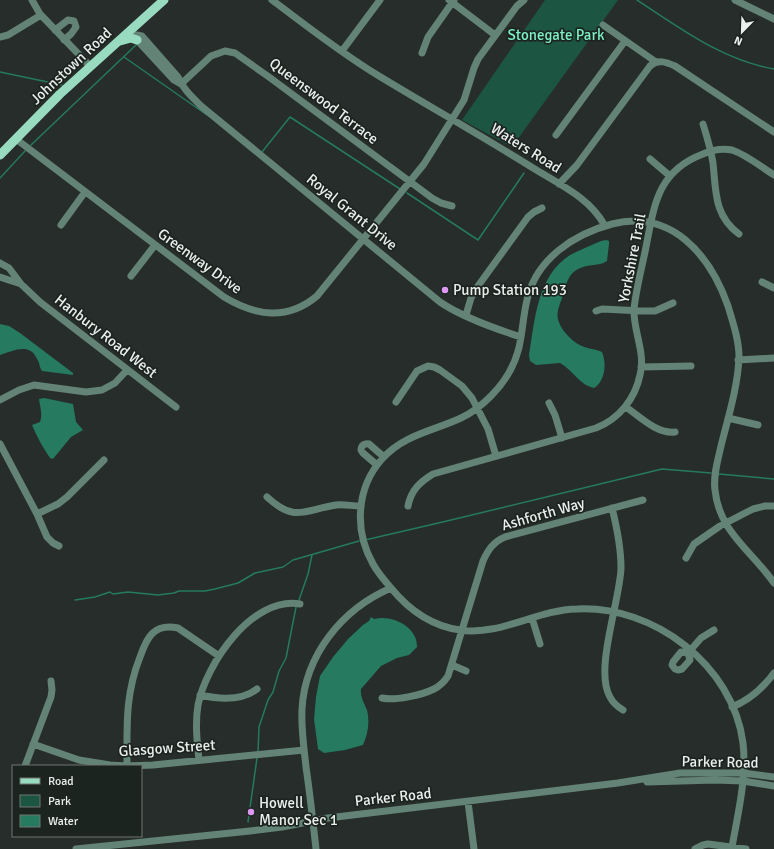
<svg xmlns="http://www.w3.org/2000/svg" width="774" height="849" font-family="Signika,sans-serif">
<style>
.green{fill:#1c5643}
.water{fill:#257a5f}
.lines{fill:none;stroke-linecap:round;stroke-linejoin:round}
.stream{stroke:#257a5f;stroke-width:1.5}
.minor{stroke:#638376;stroke-width:7}
.major{stroke:#98dbc0;stroke-width:9}
.poi-dot{fill:#dd98f3;stroke:#1c2420;stroke-width:1.5}
.labels{text-anchor:middle;dominant-baseline:central;stroke-width:3.5;stroke-linejoin:round;paint-order:stroke}
.park-label{font-size:15px;fill:#7df1c7;stroke:#1c2420}
.street-label{font-size:15px;fill:#eaefed;stroke:#1c2420}
.poi-label{font-size:15px;fill:#eaefed;stroke:#1c2420;text-anchor:start}
</style>
<rect width="100%" height="100%" fill="#262d2a"/>
<path class="green" d="M545,0H618L512,147L462,120Z"/>
<path class="water" d="M606,240L609,241V244L607,261C601,266 587,264 578,269C568,274 566,285 563,295C561,302 556,311 558,319C560,329 572,342 582,346C588,349 596,349 602,352C607,364 605,381 594,388C579,385 573,370 560,363L536,365L530,361L529,355C535,320 537,276 570,255C580,250 591,245 601,241Z
M0,324L9,326L20,333L73,373V375L42,371C39,367 40,363 37,359C30,342 13,351 0,355Z
M44,398L73,404L76,422L83,430L71,437L53,459L50,458C43,448 37,437 32,425L40,422C43,414 40,408 39,399Z
M371,617L374,619C392,614 418,627 417,647L409,655L397,658L381,666L361,689C360,696 364,703 367,710C370,722 368,734 363,745L345,750L324,753L318,749L314,719L316,697L320,676L333,657L348,639L363,625L369,621Z"/>
<g class="lines">
<path class="stream" d="M637,0C680,28 722,60 774,69
M124,57L207,115
M0,72L62,85
M31,145L136,45
M262,152L290,117L400,189
M0,178L25,151
M407,193L478,240L524,173
M719,474L774,479
M365,540L447,521L662,469L711,473
M75,600L95,597L110,592L113,594L128,592L158,595L174,593L179,591H205L215,589L238,583L255,573L283,567L293,560L359,541
M299,600L308,574L312,555
M258,752L259,727L268,700L273,692L279,671L286,658L296,607
M248,822L257,758"/>
<path class="minor" d="M32,0L40,14L90,66
M272,0C307,26 341,53 379,76C430,107 482,136 533,168C559,184 590,198 605,226
M449,0L495,35
M735,0L774,19
M603,25L656,62
M55,30L68,20L74,21L76,27L71,34L64,40
M137,35L142,36L178,77C183,89 192,97 201,106L440,302C462,317 496,329 521,337
M137,35V40L174,80L181,84
M0,37L8,35L41,15
M342,51L380,0
M422,53L428,37L454,0
M181,84L211,56L225,51L235,53L269,77L432,198L441,203L452,206
M703,124C707,137 711,150 713,163C716,191 714,216 739,234
M556,135L625,41
M16,139L224,297C256,316 287,321 317,296L424,164L464,100L474,68L478,59L517,6L524,0
M650,159L670,176
M559,184L577,165L650,66C658,59 666,62 675,66L774,132
M61,225L85,192
M0,263L9,268L21,284L40,302L176,407
M131,276L155,245
M0,277L21,284
M762,282L774,288
M596,311L602,309L642,311H655L673,303
M466,315L471,298L478,286L528,217L534,212L542,208
M738,360L774,358
M641,367L691,366
M0,400L19,390L34,385L86,392L102,390L115,383L127,370
M396,402L417,371L428,366L434,367L440,370L462,386L472,398L488,429L496,456
M549,403L555,415L562,438
M626,407C640,417 657,434 675,432
M728,418L758,425
M0,444L37,514L47,537L53,543L59,546
M377,465L363,453L361,450C361,445 365,443 369,444L384,457
M267,497C295,523 304,510 336,505C344,504 352,506 360,506
M408,506C411,490 420,482 433,474L596,428C619,419 635,399 640,375C646,353 633,331 634,309C636,290 641,271 645,252C654,209 655,172 703,154C712,150 722,148 732,150C747,155 761,167 774,175
M612,508C617,528 621,547 621,568C620,601 594,670 610,697C613,703 618,707 623,710
M37,514L58,504L67,497L104,460
M686,558L694,544L720,526L753,509L765,506H774
M532,618L540,644
M688,653L690,660L682,669L678,670L675,669L672,665L673,662L681,652L688,653L701,638L714,630
M452,665L466,671
M200,695C218,699 242,701 257,689
M382,698C395,701 422,695 434,689C440,686 444,682 448,676L483,561C488,550 493,542 505,537L643,500
M732,707C750,700 763,688 774,673
M33,744L79,760L110,765L127,766L153,765L304,750
M199,760C197,741 195,723 198,705C206,664 252,596 300,604
M25,766L51,697L52,690L51,681
M127,766C127,726 125,695 140,657C147,637 154,623 178,628L219,656
M647,782L715,780L743,781L774,786
M468,802L474,849
M732,847C738,813 747,777 743,743C733,665 653,605 577,609C536,610 501,636 460,630C431,626 409,610 391,588C384,580 378,573 373,564C354,531 356,488 382,459C403,435 433,431 461,418C472,413 482,405 491,396C507,380 518,359 521,337C523,325 524,312 527,300C536,259 574,234 612,224C672,209 710,255 728,306C733,323 739,340 739,357C738,386 728,418 721,446C718,460 713,475 715,490C719,532 752,551 774,583
M76,849L250,831L282,827L328,818L618,783L680,773H743L774,777
M316,849C313,822 310,794 306,767C304,748 301,729 302,709C305,655 342,609 391,588
M695,849L703,845L708,844L746,849"/>
<path class="major" d="M120,41L131,38L137,40
M0,155L60,94L164,0"/>
</g>
<g class="poi-dot">
<circle cx="445" cy="290" r="4"/>
<circle cx="251" cy="812" r="4"/>
</g>
<g class="labels">
<g class="park-label">
<text x="556" y="35">Stonegate Park</text>
</g>
<g class="street-label">
<text transform="translate(71 66) rotate(-43)">Johnstown Road</text>
<text transform="translate(324 101) rotate(37)">Queenswood Terrace</text>
<text transform="translate(526 148) rotate(32)">Waters Road</text>
<text transform="translate(352 212) rotate(39)">Royal Grant Drive</text>
<text transform="translate(632 258) rotate(-79)">Yorkshire Trail</text>
<text transform="translate(200 261) rotate(36)">Greenway Drive</text>
<text transform="translate(106 336) rotate(38)">Hanbury Road West</text>
<text transform="translate(543 514) rotate(-16)">Ashforth Way</text>
<text transform="translate(167 748) rotate(-4)">Glasgow Street</text>
<text transform="translate(720 762) rotate(1)">Parker Road</text>
<text transform="translate(393 797) rotate(-6)">Parker Road</text>
</g>
<g class="poi-label">
<text x="453" y="290">Pump Station 193</text>
<text x="259" y="803">Howell<tspan x="259" dy="17">Manor Sec 1</tspan></text>
</g>
</g>
<rect x="12" y="765" width="130" height="72" fill="#1c2420" stroke="#6e7572"/>
<rect x="20" y="778" width="20" height="6" fill="#98dbc0" stroke="#6e7572"/>
<text x="48" y="785" font-size="12" fill="#eaefed">Road</text>
<rect x="20" y="795" width="20" height="12" fill="#1c5643" stroke="#6e7572"/>
<text x="48" y="805" font-size="12" fill="#eaefed">Park</text>
<rect x="20" y="815" width="20" height="12" fill="#257a5f" stroke="#6e7572"/>
<text x="48" y="825" font-size="12" fill="#eaefed">Water</text>
<g transform="translate(742 32) rotate(203)" stroke="#1c2420" stroke-width="3" paint-order="stroke">
<path d="M0-3L7 15L0 10L-7 15Z" fill="#eaefed"/>
<text y="-6" font-size="11" font-weight="bold" text-anchor="middle" fill="#eaefed">N</text>
</g>
</svg>
